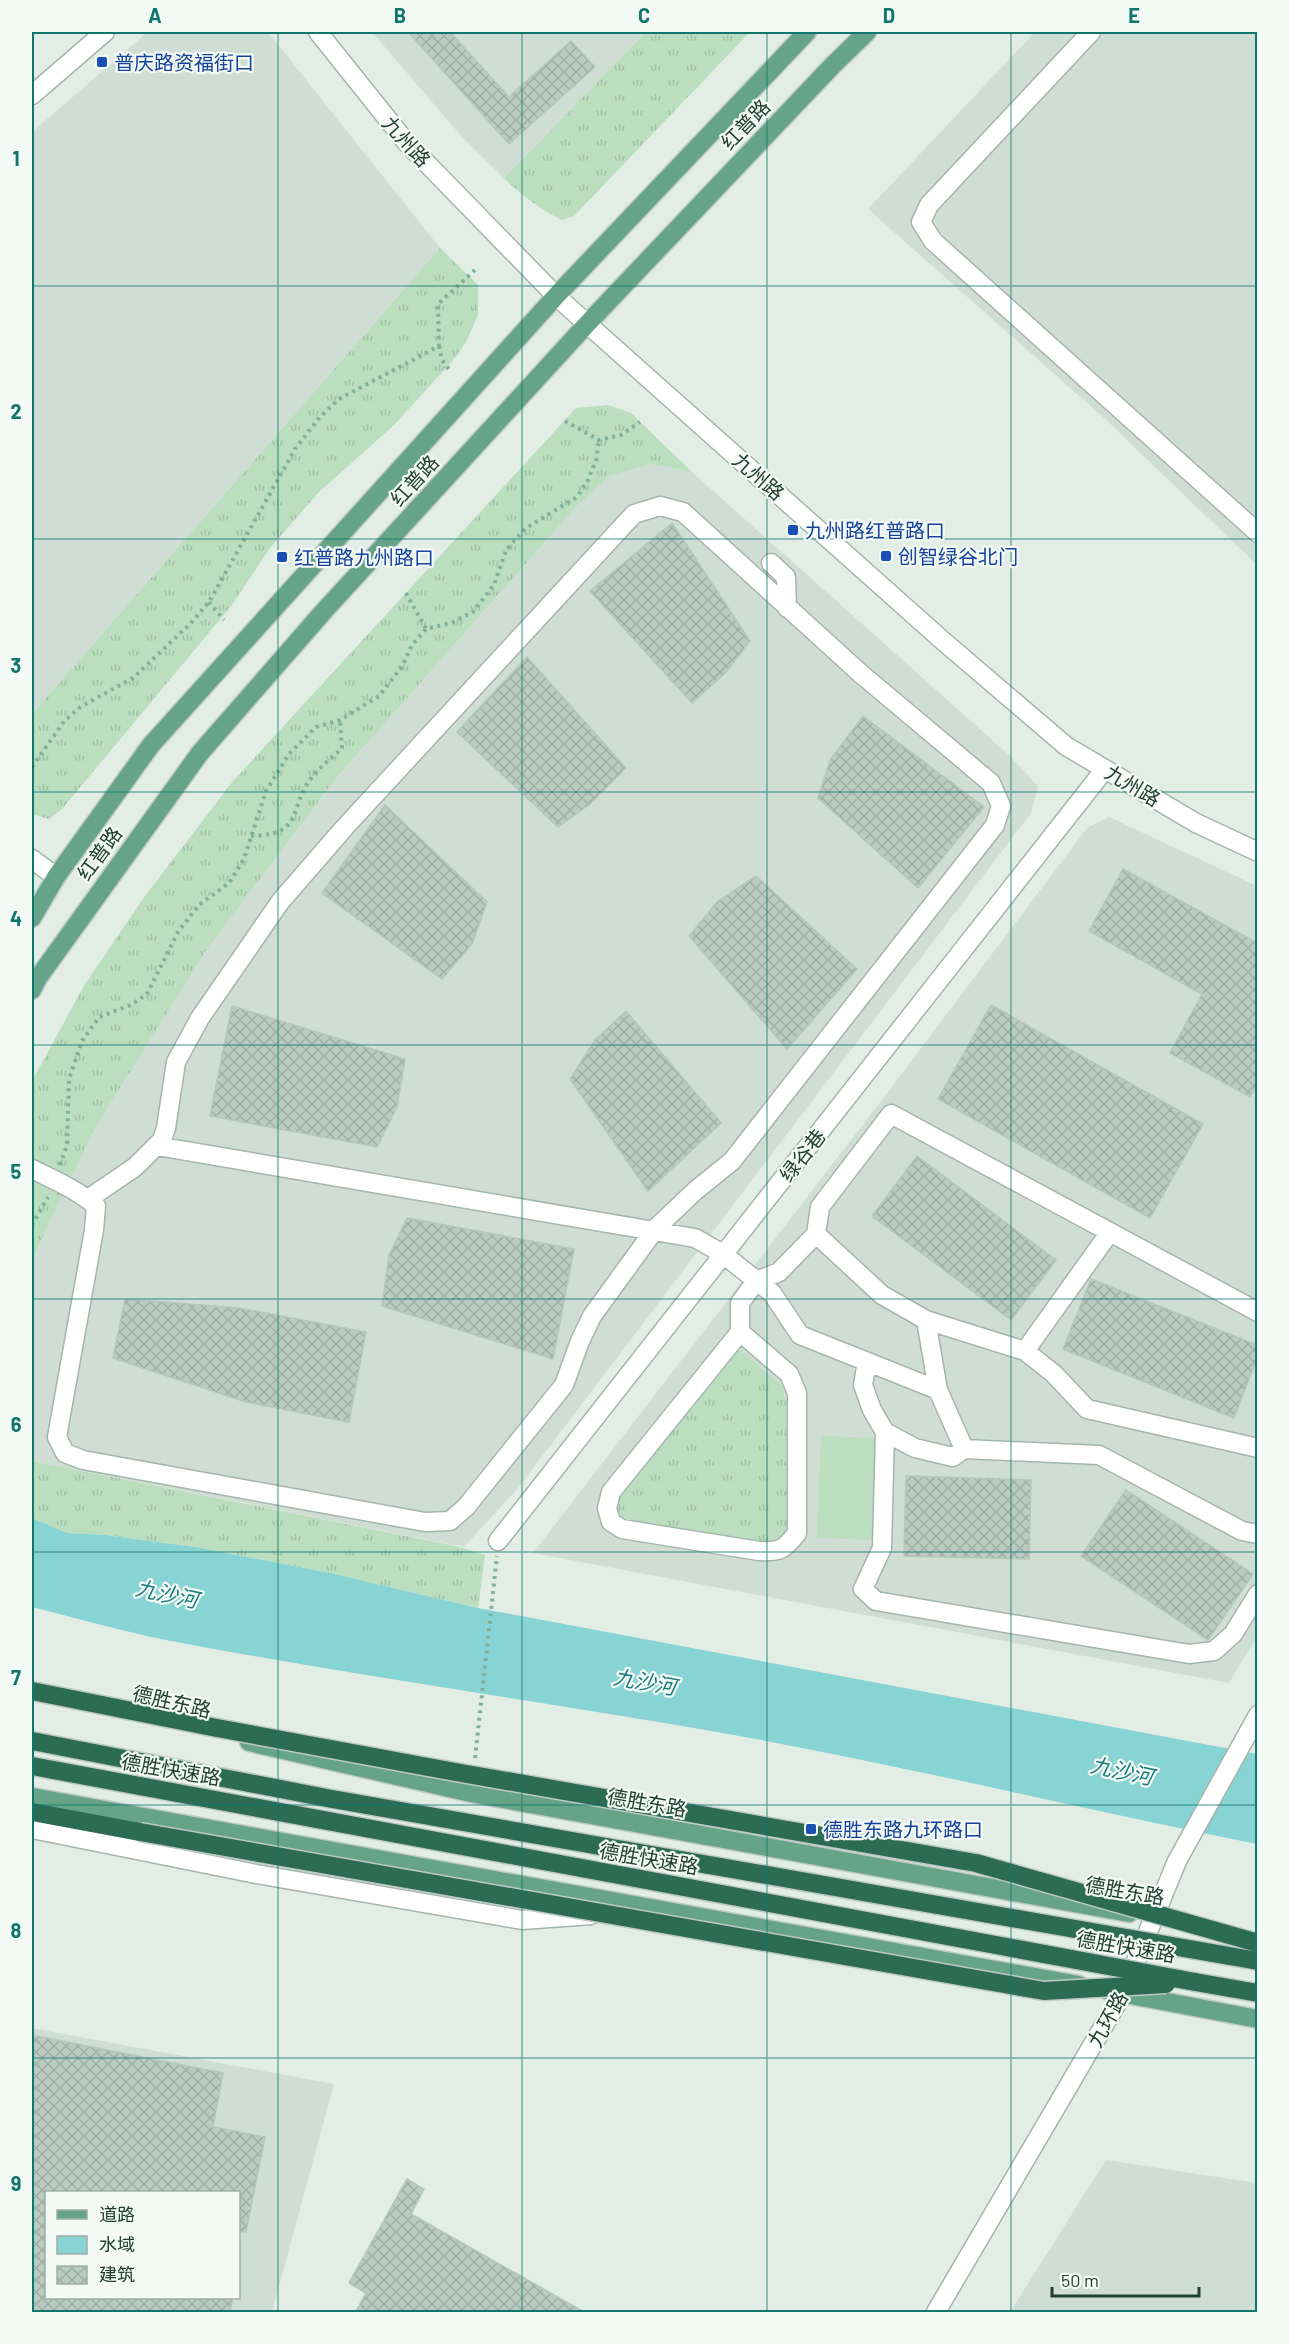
<svg xmlns="http://www.w3.org/2000/svg" width="1289" height="2344" font-family="Barlow,'Noto Sans SC',sans-serif">
<style>
.built{fill:#d0ddd5;fill-rule:evenodd}
.grass{fill:url(#grass-tufts)}
.garden{fill:#badebe}
.water{fill:#88d3d3}
.building{fill:url(#building-cross-hatch);stroke:#b4c7bc;stroke-width:1.5}
.lines{fill:none;stroke-linecap:round;stroke-linejoin:round}
.minor-casing{stroke:#a4b5ac;stroke-width:21}
.major-casing{stroke:#c1c9c6;stroke-width:21}
.highway-casing{stroke:#c1c9c6;stroke-width:21}
.path{stroke:#81b19a;stroke-width:4;stroke-dasharray:3 4.5;stroke-linecap:butt}
.minor{stroke:#fff;stroke-width:18}
.major{stroke:#65a489;stroke-width:18}
.highway{stroke:#2c6b54;stroke-width:18}
.highway-bridge-casing{stroke:#c1c9c6;stroke-width:21;stroke-linecap:butt}
.highway-bridge{stroke:#2c6b54;stroke-width:18}
.grid{fill:none;stroke:#0f766e;stroke-width:1.5;stroke-opacity:0.55}
.transit-dot{fill:#1a4fb4;stroke:#f3f9f5;stroke-width:2}
.labels{text-anchor:middle;dominant-baseline:central;stroke-width:4.5;stroke-linejoin:round;paint-order:stroke}
.transit-label{font-size:20px;fill:#164399;stroke:#f3f9f5;text-anchor:start}
.street-label{font-size:20px;fill:#213e32;stroke:#f3f9f5}
.water-label{font-size:21px;font-style:italic;fill:#197c7c;stroke:#f3f9f5}
.neatline{fill:none;stroke:#0f766e;stroke-width:2}
.grid-label{font-size:20px;text-anchor:middle;font-weight:bold;fill:#0f766e}
</style>
<defs>
<pattern id="grass-tufts" width="24" height="20" patternUnits="userSpaceOnUse" patternTransform="scale(1.5)"><rect width="24" height="20" fill="#badebe"/><path d="M3 7l-1-3M5 7V3M7 7l1-3M15 17l-1-3M17 17v-4M19 17l1-3" fill="none" stroke="#a0c0a4"/></pattern>
<pattern id="building-cross-hatch" width="8" height="8" patternUnits="userSpaceOnUse" patternTransform="scale(1.5)"><rect width="8" height="8" fill="#bacbc1"/><path d="M0 0l8 8M0 8l8-8" fill="none" stroke="#a0afa6"/></pattern>
</defs>
<rect width="100%" height="100%" fill="#e2ede6"/>
<path class="built" d="M148,32H268L440,248L32,714V132Z
M372,32H646L504,178L462,137Z
M1035,32H1257V565L1104,418L868,209Z
M652,464L692,472L1009,755L1038,786L1031,813L518,1488L464,1547L32,1461V1259L95,1128L207,949L337,777L576,507L609,476Z
M1109,817L1257,886L1258,1635L1229,1683L533,1553L888,1092L1087,828Z
M32,2028L334,2084L272,2312H32ZM46,2192H238V2298H46Z
M1106,2160L1257,2183V2312H1010Z"/>
<path class="grass" d="M646,32H750L574,216L562,220C539,208 522,196 504,178Z
M440,248L478,285V315L466,342L455,358L394,425L319,492L270,548L232,605L62,809L49,819L32,814V714Z
M608,405L631,413L692,472L652,464L609,476L576,507L337,777L207,949L95,1128L32,1259V1081L85,984L145,896L233,781L576,408Z
M740,1350L782,1386L786,1402L787,1528L779,1537L766,1543L631,1521L621,1515L613,1507L617,1497L730,1355Z
M32,1461L456,1546L485,1555L478,1608L330,1573L195,1547L105,1535L67,1533L32,1518Z"/>
<path class="garden" d="M821,1436L876,1438L872,1540L817,1538Z"/>
<path class="water" d="M32,1518L67,1533L105,1535L195,1547L330,1573L478,1608L1257,1754V1844C1077,1808 898,1764 717,1732C533,1700 349,1675 166,1640C121,1631 76,1618 32,1607Z"/>
<path class="building" d="M408,32H450L509,97L571,41L595,67L509,144Z
M672,523L750,641L726,672L692,703L590,591Z
M527,657L626,768L590,804L558,827L457,732Z
M863,716L984,807L918,888L818,798L830,760Z
M385,805L487,902L472,944L442,979L322,893Z
M1123,869L1257,943V1084L1250,1097L1170,1053L1202,994L1089,931Z
M756,876L857,969L787,1049L689,936L718,901Z
M991,1005L1203,1124L1150,1218L938,1099Z
M232,1006L405,1059L397,1107L377,1147L210,1116Z
M626,1011L721,1123L648,1191L570,1079L595,1040Z
M917,1156L1056,1260L1011,1320L872,1216Z
M407,1218L574,1249L553,1359L382,1306L389,1255Z
M1091,1279L1257,1345V1358L1234,1418L1063,1349Z
M125,1299L239,1308L366,1332L349,1422L246,1402L113,1358Z
M906,1476L1031,1480L1029,1559L904,1556Z
M1126,1490L1253,1574L1208,1640L1081,1556Z
M32,2035L223,2073L213,2127L265,2137L246,2232L238,2231V2193H46V2298H233L230,2313H32Z
M407,2179L424,2189L411,2214L586,2313H355L366,2293L349,2283Z"/>
<g class="lines">
<g class="minor-casing">
<path id="minor" d="M318,32L406,142L556,296L942,640L1066,746L1196,823L1258,852
M1091,32L929,205L921,222L933,241L1258,533
M32,95L105,32
M771,563L786,577L787,608
M32,859L56,877
M157,1146L695,1238L723,1254L772,1293L800,1335L938,1390
M32,1169C54,1180 76,1189 96,1206L94,1230L57,1437L65,1453L83,1460L425,1522L450,1521L466,1507L564,1385L580,1341L592,1316L656,1228L695,1191L732,1161L995,825L1001,806L991,783L860,673L683,512L660,506L634,514L345,827L280,902L200,1018L176,1062L166,1128L162,1140L135,1167L88,1199
M816,1234L882,1295L926,1320L1025,1351L1054,1374L1087,1409L1258,1448
M926,1320L938,1390L964,1449
M740,1332L611,1492L607,1508L611,1522L622,1529L759,1551C780,1552 784,1550 797,1533V1393L789,1374L740,1332V1303L756,1281L779,1272L816,1234L820,1207L891,1114L1258,1312
M1025,1351L1110,1232
M867,1362L863,1385L872,1410L885,1432L915,1448L953,1457L964,1449L1099,1455L1242,1531L1258,1534
M885,1432L882,1548L863,1589L876,1601L1189,1654L1214,1651L1233,1634L1258,1594
M498,1541L1105,769
M32,1829L256,1874L522,1920L591,1915
M936,2312L1123,1993L1177,1861L1258,1715"/>
</g>
<g class="major-casing">
<path id="major" d="M32,918L56,877L151,745L556,296L807,32
M32,990L38,978L200,753L324,611L587,324L833,65L867,32
M249,1742L471,1793L1129,1913
M32,1797L1079,1985
M1109,1991L1258,2019"/>
</g>
<g class="highway-casing">
<path id="highway" d="M32,1691L217,1728
M32,1812L140,1832
M1195,1982L1258,1993"/>
</g>
<path class="path" d="M439,346L442,360L451,372
M565,421L599,440L621,435L640,422
M406,593L426,629
M209,602L224,620
M32,767L65,720L82,706L133,678L190,624L209,602L295,449L320,417L339,399L439,346L438,304L475,270
M251,836C306,834 287,809 312,777C320,767 332,758 342,748L340,720
M60,1165L67,1145L69,1079L82,1041L99,1017L131,1005L147,994L178,932L199,905L229,883L244,859L266,791L289,754L316,727L340,720L379,696L401,668L412,645L426,629L451,623L473,612L494,585L506,550L526,528L577,497L588,480L596,460L599,440
M32,1225L48,1197
M475,1758L497,1556"/>
<use href="#minor" class="minor"/>
<use href="#major" class="major"/>
<use href="#highway" class="highway"/>
<g class="highway-bridge-casing">
<path id="highway-bridge" d="M217,1728L461,1773L976,1863L1258,1943
M32,1741L332,1799L1258,1961
M32,1766L1195,1982
M140,1832L1044,1991L1166,1984"/>
</g>
<use href="#highway-bridge" class="highway-bridge"/>
</g>
<path class="grid" d="M278,32V2312M522,32V2312M767,32V2312M1011,32V2312M32,286H1258M32,539H1258M32,792H1258M32,1045H1258M32,1299H1258M32,1552H1258M32,1805H1258M32,2058H1258"/>
<g class="transit-dot">
<rect x="96" y="56" width="12" height="12" rx="3"/>
<rect x="787" y="524" width="12" height="12" rx="3"/>
<rect x="880" y="550" width="12" height="12" rx="3"/>
<rect x="276" y="551" width="12" height="12" rx="3"/>
<rect x="805" y="1823" width="12" height="12" rx="3"/>
</g>
<g class="labels">
<g class="transit-label">
<text x="114" y="62">普庆路资福街口</text>
<text x="805" y="530">九州路红普路口</text>
<text x="898" y="556">创智绿谷北门</text>
<text x="294" y="557">红普路九州路口</text>
<text x="823" y="1829">德胜东路九环路口</text>
</g>
<g class="street-label">
<text transform="translate(745 124) rotate(-46)">红普路</text>
<text transform="translate(407 141) rotate(48)">九州路</text>
<text transform="translate(759 476) rotate(41)">九州路</text>
<text transform="translate(414 480) rotate(-48)">红普路</text>
<text transform="translate(1133 785) rotate(31)">九州路</text>
<text transform="translate(99 853) rotate(-54)">红普路</text>
<text transform="translate(802 1155) rotate(-52)">绿谷巷</text>
<text transform="translate(172 1701) rotate(13)">德胜东路</text>
<text transform="translate(171 1769) rotate(10)">德胜快速路</text>
<text transform="translate(647 1802) rotate(10)">德胜东路</text>
<text transform="translate(649 1858) rotate(10)">德胜快速路</text>
<text transform="translate(1125 1890) rotate(10)">德胜东路</text>
<text transform="translate(1126 1946) rotate(10)">德胜快速路</text>
<text transform="translate(1107 2019) rotate(-61)">九环路</text>
</g>
<g class="water-label">
<text transform="translate(167 1593) rotate(12)">九沙河</text>
<text transform="translate(645 1681) rotate(10)">九沙河</text>
<text transform="translate(1122 1770) rotate(12)">九沙河</text>
</g>
</g>
<rect width="1289" height="2344" fill="none" stroke="#f3f9f5" stroke-width="66"/>
<rect x="45" y="2191" width="195" height="108" fill="#f3f9f5" stroke="#9faea7" stroke-width="1.5"/>
<rect x="57" y="2210" width="30" height="9" fill="#65a489" stroke="#9faea7" stroke-width="1.5"/>
<text x="99" y="2221" font-size="18" fill="#213e32">道路</text>
<rect x="57" y="2236" width="30" height="18" fill="#88d3d3" stroke="#9faea7" stroke-width="1.5"/>
<text x="99" y="2251" font-size="18" fill="#213e32">水域</text>
<rect x="57" y="2266" width="30" height="18" fill="url(#building-cross-hatch)" stroke="#9faea7" stroke-width="1.5"/>
<text x="99" y="2281" font-size="18" fill="#213e32">建筑</text>
<path d="M1052 2287v9h147v-9" fill="none" stroke="#213e32" stroke-width="3"/>
<text x="1061" y="2287" font-size="18" fill="#213e32" stroke="#f3f9f5" stroke-width="4.5" paint-order="stroke">50 m</text>
<rect x="33" y="33" width="1223" height="2278" class="neatline"/>
<g class="grid-label">
<text x="155" y="23">A</text>
<text x="400" y="23">B</text>
<text x="644" y="23">C</text>
<text x="889" y="23">D</text>
<text x="1134" y="23">E</text>
<text x="16" y="166">1</text>
<text x="16" y="419">2</text>
<text x="16" y="673">3</text>
<text x="16" y="926">4</text>
<text x="16" y="1179">5</text>
<text x="16" y="1432">6</text>
<text x="16" y="1685">7</text>
<text x="16" y="1938">8</text>
<text x="16" y="2191">9</text>
</g>
</svg>
